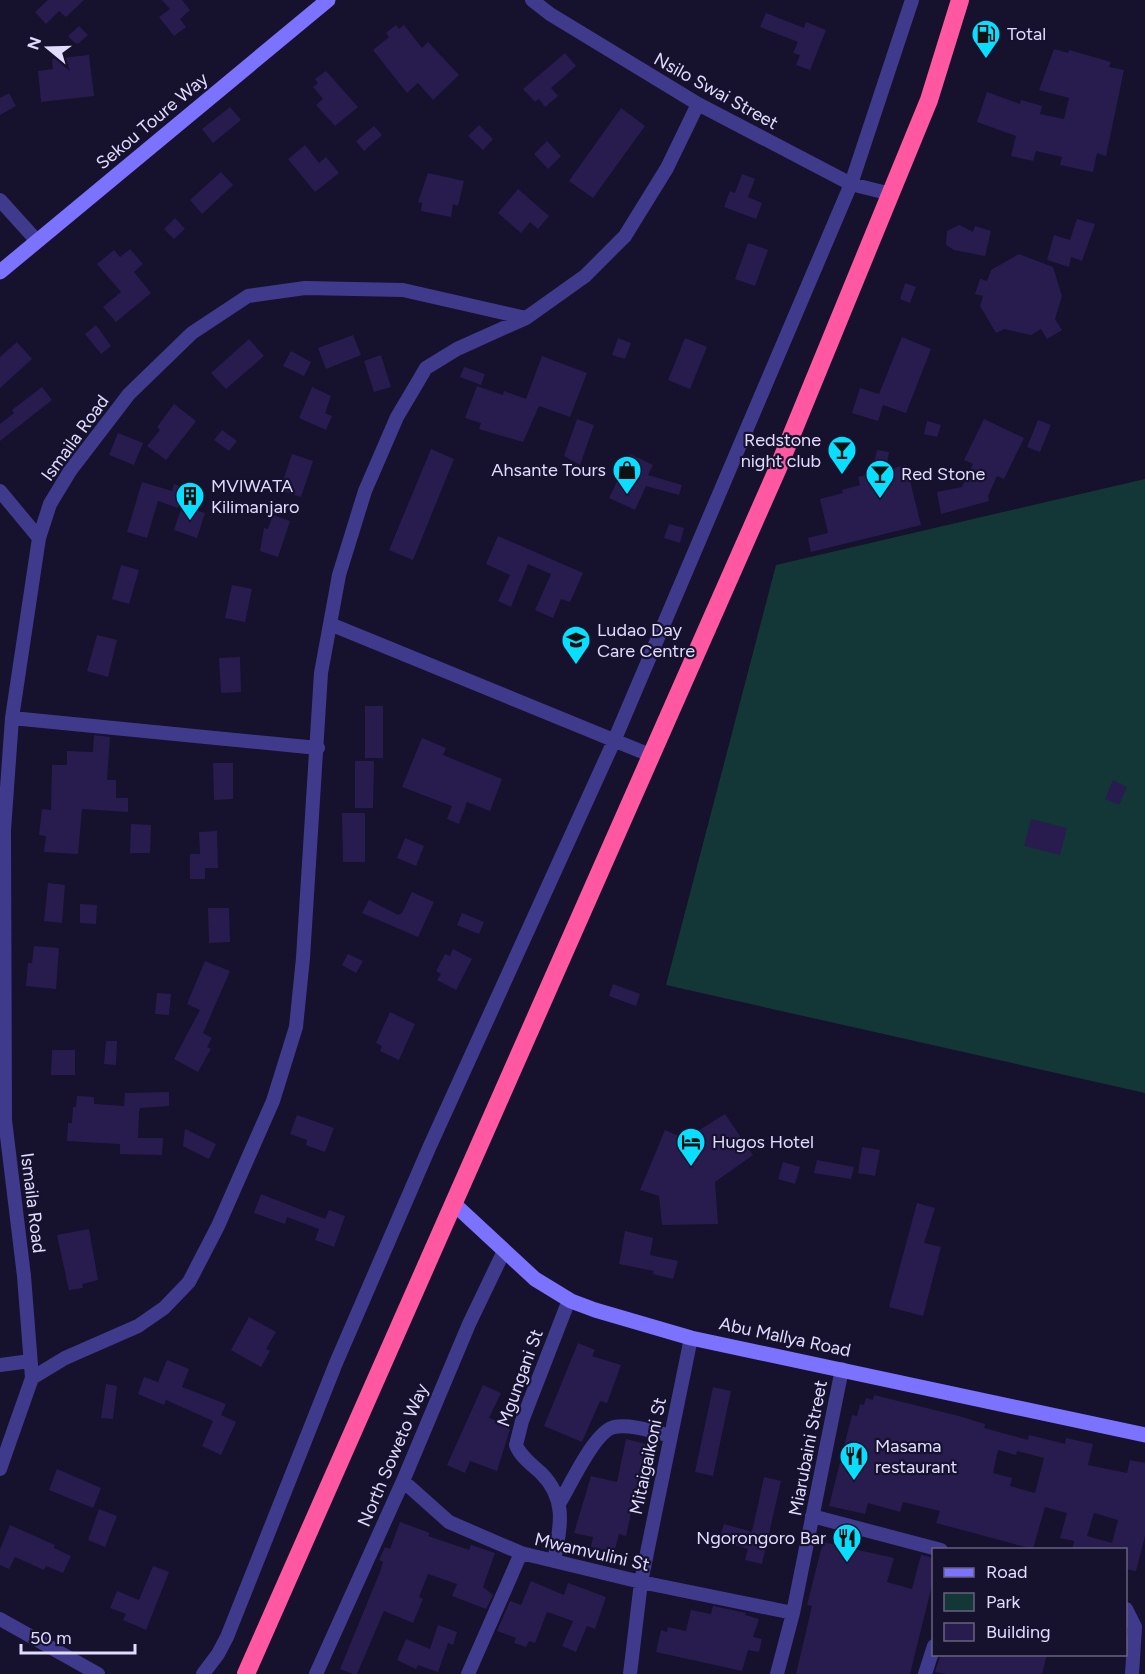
<svg xmlns="http://www.w3.org/2000/svg" width="1145" height="1674" font-family="Figtree,sans-serif">
<style>
.green{fill:#133737}
.building{fill:#281c4e;fill-rule:evenodd}
.lines{fill:none;stroke-linecap:round;stroke-linejoin:round}
.street{stroke:#403a8d;stroke-width:14}
.secondary{stroke:#7b73ff;stroke-width:15}
.highway{stroke:#ff57a2;stroke-width:18}
.labels{text-anchor:middle;dominant-baseline:central;stroke-width:4.5;stroke-linejoin:round;paint-order:stroke}
.poi-label{font-size:18px;fill:#e1dcff;stroke:#16112c;text-anchor:start}
.street-label{font-size:18px;fill:#e1dcff;stroke:#16112c}
</style>
<rect width="100%" height="100%" fill="#16112c"/>
<path class="green" d="M1145,479V1093L666,985L776,565Z"/>
<path class="building" d="M48,0H84L66,17L59,11L46,24L35,12Z
M162,0H182L190,10L180,19L186,27L174,36L159,17L170,9Z
M766,13L804,28L806,22L826,30L810,70L796,65L800,55L793,53L798,42L760,27Z
M396,25L399,29L404,25L422,48L428,42L459,75L433,100L418,83L407,93L373,50L389,37L386,33Z
M79,26L88,35L77,45L68,36Z
M1054,49L1068,53L1069,50L1111,62L1109,67L1124,70L1106,156L1097,153L1093,172L1060,165L1062,157L1036,151L1033,161L1011,156L1016,136L977,122L987,92L1020,104L1021,100L1042,106L1040,114L1064,119L1069,98L1039,90Z
M565,53L576,66L551,88L558,96L545,107L539,99L535,102L523,89Z
M89,55L94,96L41,102L38,71L53,69L52,59Z
M326,71L358,107L335,126L316,105L323,99L313,87L318,83L315,79Z
M9,93L16,106L0,115V98Z
M230,107L241,120L213,143L202,129Z
M621,108L645,126L593,198L569,181Z
M479,125L493,139L483,150L468,136Z
M374,126L382,135L364,151L356,141Z
M547,141L561,156L548,169L534,154Z
M305,145L319,163L326,157L339,173L315,192L288,159Z
M221,172L233,185L202,214L190,200Z
M428,173L464,181L458,206L453,204L451,217L421,211L422,203L418,202Z
M742,174L755,179L748,197L762,203L756,219L724,207L730,191L735,193Z
M518,189L549,216L538,229L530,222L521,233L498,213Z
M175,218L185,229L174,239L164,229Z
M1077,219L1095,224L1082,261L1071,257L1069,267L1047,260L1054,235L1070,240Z
M959,225L973,232L975,226L991,231L985,256L954,250L946,245L947,231Z
M748,243L768,250L755,286L735,279Z
M130,249L143,264L134,272L151,293L116,322L103,307L121,292L97,264L114,250L120,257Z
M1019,254L1053,267L1062,296L1055,319L1062,330L1047,339L1041,329L1031,335L1004,329L996,333L980,306L983,296L975,294L980,279L987,281L991,270Z
M905,283L916,287L910,303L900,299Z
M96,325L111,346L101,354L85,334Z
M353,335L361,355L326,369L318,348Z
M902,337L931,349L906,413L883,405L878,421L852,413L860,388L879,394Z
M618,338L631,343L625,359L612,355Z
M685,338L707,347L690,389L668,380Z
M249,339L264,356L226,389L211,373Z
M17,342L32,359L0,388V357Z
M291,351L311,362L304,376L283,366Z
M381,355L391,387L374,392L364,361Z
M542,356L587,373L570,417L539,406L523,442L479,429L481,423L465,418L477,386L503,395L504,391L526,399Z
M464,367L485,374L481,385L460,377Z
M42,387L52,400L0,441V424L14,413L12,410Z
M312,387L331,396L325,413L332,416L326,430L299,418Z
M174,404L196,421L166,460L147,446L160,430L157,427Z
M577,419L594,425L580,465L564,456Z
M984,419L1024,438L1004,479L997,476L988,496L989,501L941,514L937,492L962,487L973,464L964,460Z
M1038,420L1051,425L1040,452L1027,447Z
M927,421L941,425L937,437L924,434Z
M222,430L237,441L229,451L214,440Z
M118,433L143,443L134,465L109,455Z
M431,449L454,459L413,560L389,550Z
M877,450L889,452L886,468L874,464Z
M292,454L313,461L301,497L280,490Z
M630,454L653,465L648,475L682,485L679,495L646,486L635,510L609,498Z
M906,465L921,525L811,552L808,538L828,533L820,499L843,493L842,490L860,485L858,477Z
M142,482L172,491L174,484L185,488L178,508L158,501L147,538L127,532Z
M182,506L205,513L197,538L174,530Z
M273,515L290,521L278,557L260,551L264,528L268,529Z
M669,524L684,528L680,543L664,538Z
M498,536L583,573L570,602L561,599L553,618L535,610L551,574L528,564L511,607L498,601L510,575L486,564Z
M121,565L139,570L129,604L112,599Z
M232,585L252,589L245,622L225,618Z
M97,635L117,640L108,677L87,671Z
M240,657L241,692L221,693L219,658Z
M365,706H383V758H365Z
M94,735L110,737L107,780H116V798H128V812L82,809L78,854L44,852L46,836L39,835L42,809L51,810L52,765H67V751L93,752Z
M422,738L446,748L443,755L502,779L490,811L467,802L459,824L447,819L452,806L402,787Z
M355,761H374L373,808H355Z
M213,763H233V799L214,800Z
M1113,780L1127,787L1119,805L1105,799Z
M342,813H365V862H343Z
M1031,819L1067,828L1060,855L1024,846Z
M131,824L151,825L150,853H130Z
M217,831L218,868H205V879H190V854H200L199,832Z
M405,838L424,846L416,866L397,858Z
M48,883L65,885L62,923L44,921Z
M412,892L434,902L418,937L362,913L369,900L398,915L402,913Z
M80,904L97,905L96,924L80,923Z
M208,908H229L230,942L209,943Z
M462,913L484,922L479,934L457,925Z
M34,946L59,948L56,989L26,986L28,963H32Z
M453,949L472,959L456,990L437,980L441,974L436,971L445,954L450,956Z
M348,954L363,961L356,973L342,965Z
M205,961L230,971L203,1033L212,1038L207,1047L211,1049L198,1072L174,1059L200,1010L187,1004Z
M613,984L640,994L636,1006L609,996Z
M157,993L171,994L169,1015L155,1014Z
M390,1012L415,1024L399,1060L380,1051L382,1046L376,1043Z
M106,1041H117L116,1065L104,1064Z
M52,1050H75V1075H51Z
M169,1092V1106L140,1108L139,1112L138,1138H163L162,1155L120,1154V1144L67,1141L68,1123H72L73,1107H76L77,1096L94,1097V1104L124,1106L125,1093Z
M725,1114L753,1155L715,1182L718,1224L662,1225L659,1196L640,1190L665,1130L685,1139Z
M297,1115L334,1128L325,1152L306,1145L307,1140L290,1134Z
M185,1129L216,1144L209,1159L183,1146Z
M862,1147L880,1150L875,1176L858,1173Z
M817,1160L854,1167L851,1179L814,1173Z
M783,1162L800,1167L795,1184L778,1179Z
M261,1194L325,1219L329,1210L345,1216L334,1247L315,1240L319,1229L287,1217L285,1224L254,1213Z
M917,1203L935,1208L924,1243L941,1247L923,1316L889,1307Z
M89,1229L98,1280L82,1284L83,1288L69,1290L57,1235Z
M625,1231L653,1238L650,1255L678,1261L673,1279L653,1274L654,1271L619,1264Z
M249,1317L276,1332L266,1349L270,1351L261,1367L231,1350Z
M578,1343L595,1350L592,1356L621,1365L607,1403L600,1401L582,1442L544,1426Z
M167,1360L189,1369L182,1387L226,1404L221,1415L236,1422L221,1455L202,1446L213,1421L166,1400L164,1405L138,1394L144,1377L158,1382Z
M106,1384L117,1386L113,1419L101,1418Z
M483,1385L501,1393L489,1418L511,1426L497,1471L470,1461L465,1473L447,1465Z
M713,1387L731,1391L713,1476L695,1472Z
M874,1395L959,1416L985,1424L984,1428L1028,1440L1029,1435L1065,1444L1066,1438L1093,1444L1088,1465L1127,1473L1130,1460L1145,1463V1536L1136,1571L1125,1569V1550H1072L1074,1541L1060,1538L1067,1513L1045,1507L1033,1549L936,1523L940,1511L903,1502L900,1512L868,1503L865,1514L829,1506L852,1415L857,1416L860,1404L864,1405L866,1398L873,1400ZM998,1450L1016,1455L1017,1451L1044,1458L1035,1493L1010,1486L1012,1478L993,1473ZM1094,1513L1118,1520L1112,1543L1087,1536Z
M626,1439L646,1444L626,1536L619,1534L614,1553L591,1547L593,1537L574,1533L591,1476L617,1482Z
M57,1469L101,1488L93,1508L49,1490Z
M764,1477L781,1481L762,1564L745,1560L748,1549L719,1540L724,1524L752,1532Z
M99,1509L117,1516L105,1547L88,1540Z
M400,1522L430,1533L428,1536L469,1550L471,1545L495,1553L483,1587L493,1595L486,1609L452,1596L457,1584L428,1574L419,1597L423,1599L413,1623L384,1611L357,1674H353L340,1669L380,1572L383,1562L379,1560L385,1547L390,1549Z
M10,1525L55,1545L54,1548L71,1556L63,1573L46,1566L44,1570L15,1557L9,1569L0,1565V1549Z
M823,1542L894,1558L887,1582L912,1589L921,1555L933,1558V1581L910,1674H796L812,1606L807,1605Z
M153,1566L169,1572L146,1630L123,1620L126,1614L110,1608L117,1591L139,1600Z
M531,1581L564,1595L568,1583L606,1597L595,1629L587,1626L576,1652L562,1646L573,1621L547,1612L535,1643L529,1641L526,1647L514,1643L516,1638L497,1631L510,1601L521,1605Z
M713,1606L746,1613L745,1615L759,1619L753,1637L762,1639L759,1652L748,1650L742,1671L656,1652L661,1630L667,1632L668,1627L686,1631L691,1610L711,1614Z
M438,1625L457,1632L453,1645L448,1643L438,1672L418,1665L416,1669L397,1660L406,1639L430,1649Z
M941,1654H1047L1042,1674H946L935,1672Z"/>
<g class="lines">
<path class="street" d="M532,0L550,14L698,104L851,184L891,194
M0,200L37,241
M0,491L39,538
M330,624L650,755
M12,718L318,748
M0,1365L30,1361
M32,1378L65,1358L138,1326L164,1308L189,1282L218,1226L273,1101L296,1027L303,958L321,673L339,575L365,491L397,417L426,368L457,349L526,318L585,276L625,236L667,168L698,104
M0,1469L32,1378L24,1276L5,1120L4,830L12,718L39,538L50,504L70,471L129,394L192,333L248,296L305,288L403,290L526,318
M403,1481L449,1522L521,1553L641,1582L793,1613
M560,1502C571,1484 595,1431 614,1427C632,1424 654,1432 671,1436
M812,1516L941,1550
M554,1561C560,1528 568,1500 541,1473C532,1465 520,1456 516,1445L522,1421L569,1300
M1126,1609L1135,1627L1132,1674
M0,1619L98,1674
M203,1674L218,1654L227,1637L336,1363L429,1148L614,741L851,184L912,0
M316,1674L403,1481L469,1324L504,1251
M468,1674L521,1553
M630,1674L641,1582L691,1338
M777,1674L793,1613L842,1369
M925,1674L934,1646"/>
<path class="secondary" d="M0,272L328,0
M453,1203L535,1279L571,1301L595,1310L691,1338L1145,1435"/>
<path class="highway" d="M246,1674L778,468L929,100L960,0"/>
</g>
<defs>
<g id="fuel-pin" transform="scale(1.5)"><path d="M0 17L-7.5 6A9.5 9.5 0 1 1 7.5 6Z" fill="#08dfff" stroke="#16112c"/><path d="M-5.5-6h7V0h2V4h1.3V-2.5L3-4.5l.8-.8L6-3V5H2.5V1h-1V6h-7ZM-4.2-4.7v3.2H.2V-4.7Z" fill="#111"/></g>
<g id="bar-pin" transform="scale(1.5)"><path d="M0 17L-7.5 6A9.5 9.5 0 1 1 7.5 6Z" fill="#08dfff" stroke="#16112c"/><path d="M-6-5H6L.8 .8V4.5H3.5V6h-7V4.5H-.8V.8Z" fill="#111"/></g>
<g id="shop-pin" transform="scale(1.5)"><path d="M0 17L-7.5 6A9.5 9.5 0 1 1 7.5 6Z" fill="#08dfff" stroke="#16112c"/><path d="M-5-2.5h2.3a2.7 3.5 0 0 1 5.4 0H5L5.5 6h-11ZM-1.5-2.5h3a1.5 2.3 0 0 0-3 0Z" fill="#111"/></g>
<g id="building-pin" transform="scale(1.5)"><path d="M0 17L-7.5 6A9.5 9.5 0 1 1 7.5 6Z" fill="#08dfff" stroke="#16112c"/><path d="M-4-6H4V6H1V3H-1V6H-4ZM-2.5-4.3h1.7v1.8h-1.7ZM.8-4.3h1.7v1.8H.8ZM-2.5-1h1.7V.8h-1.7ZM.8-1h1.7V.8H.8Z" fill="#111"/></g>
<g id="school-pin" transform="scale(1.5)"><path d="M0 17L-7.5 6A9.5 9.5 0 1 1 7.5 6Z" fill="#08dfff" stroke="#16112c"/><path d="M0-5L7-2L0 1L-7-2ZM-4 1L0 2.5L4 1V4Q0 6-4 4Z" fill="#111"/></g>
<g id="hotel-pin" transform="scale(1.5)"><path d="M0 17L-7.5 6A9.5 9.5 0 1 1 7.5 6Z" fill="#08dfff" stroke="#16112c"/><path d="M-6-4.5h1.5V1H6V5H4.5V3h-9V5H-6ZM-4 0a1.8 1.8 0 1 1 3.6 0ZM.5 0V-2.5h3Q6-2.5 6 0Z" fill="#111"/></g>
<g id="restaurant-pin" transform="scale(1.5)"><path d="M0 17L-7.5 6A9.5 9.5 0 1 1 7.5 6Z" fill="#08dfff" stroke="#16112c"/><path d="M-5-6h1v4h1v-4h1v4h1v-4h1v5L-1.5 .5V6h-2V.5L-5-1ZM5-6V6H3V1.5H1.5Q1.5-4 5-6Z" fill="#111"/></g>
</defs>
<g fill-rule="evenodd">
<use href="#fuel-pin" x="986" y="34"/>
<use href="#bar-pin" x="842" y="450"/>
<use href="#shop-pin" x="627" y="470"/>
<use href="#bar-pin" x="880" y="474"/>
<use href="#building-pin" x="190" y="496"/>
<use href="#school-pin" x="576" y="640"/>
<use href="#hotel-pin" x="691" y="1142"/>
<use href="#restaurant-pin" x="854" y="1456"/>
<use href="#restaurant-pin" x="847" y="1538"/>
</g>
<g class="labels">
<g class="poi-label">
<text x="1007" y="34">Total</text>
<text x="821" y="440" text-anchor="end">Redstone<tspan x="821" dy="21">night club</tspan></text>
<text x="606" y="470" text-anchor="end">Ahsante Tours</text>
<text x="901" y="474">Red Stone</text>
<text x="211" y="486">MVIWATA<tspan x="211" dy="21">Kilimanjaro</tspan></text>
<text x="597" y="630">Ludao Day<tspan x="597" dy="21">Care Centre</tspan></text>
<text x="712" y="1142">Hugos Hotel</text>
<text x="875" y="1446">Masama<tspan x="875" dy="21">restaurant</tspan></text>
<text x="826" y="1538" text-anchor="end">Ngorongoro Bar</text>
</g>
<g class="street-label">
<text transform="translate(716 91) rotate(29)">Nsilo Swai Street</text>
<text transform="translate(152 121) rotate(-40)">Sekou Toure Way</text>
<text transform="translate(75 438) rotate(-54)">Ismaila Road</text>
<text transform="translate(33 1203) rotate(83)">Ismaila Road</text>
<text transform="translate(785 1337) rotate(12)">Abu Mallya Road</text>
<text transform="translate(520 1378) rotate(-70)">Mgungani St</text>
<text transform="translate(808 1448) rotate(-79)">Miarubaini Street</text>
<text transform="translate(393 1455) rotate(-67)">North Soweto Way</text>
<text transform="translate(648 1456) rotate(-78)">Mitaigaikoni St</text>
<text transform="translate(592 1552) rotate(13)">Mwamvulini St</text>
</g>
</g>
<rect x="932" y="1548" width="195" height="108" fill="#16112c" stroke="#676280" stroke-width="1.5"/>
<rect x="944" y="1568" width="30" height="9" fill="#7b73ff" stroke="#676280" stroke-width="1.5"/>
<text x="986" y="1578" font-size="18" fill="#e1dcff">Road</text>
<rect x="944" y="1593" width="30" height="18" fill="#133737" stroke="#676280" stroke-width="1.5"/>
<text x="986" y="1608" font-size="18" fill="#e1dcff">Park</text>
<rect x="944" y="1623" width="30" height="18" fill="#281c4e" stroke="#676280" stroke-width="1.5"/>
<text x="986" y="1638" font-size="18" fill="#e1dcff">Building</text>
<g transform="translate(48 48) rotate(289)" stroke="#16112c" stroke-width="4.5" paint-order="stroke">
<path d="M0-4.5L10 22L0 15L-10 22Z" fill="#e1dcff"/>
<text y="-9" font-size="16" font-weight="bold" text-anchor="middle" fill="#e1dcff">N</text>
</g>
<path d="M21 1644v9h114v-9" fill="none" stroke="#e1dcff" stroke-width="3"/>
<text x="30" y="1644" font-size="18" fill="#e1dcff" stroke="#16112c" stroke-width="4.5" paint-order="stroke">50 m</text>
</svg>
